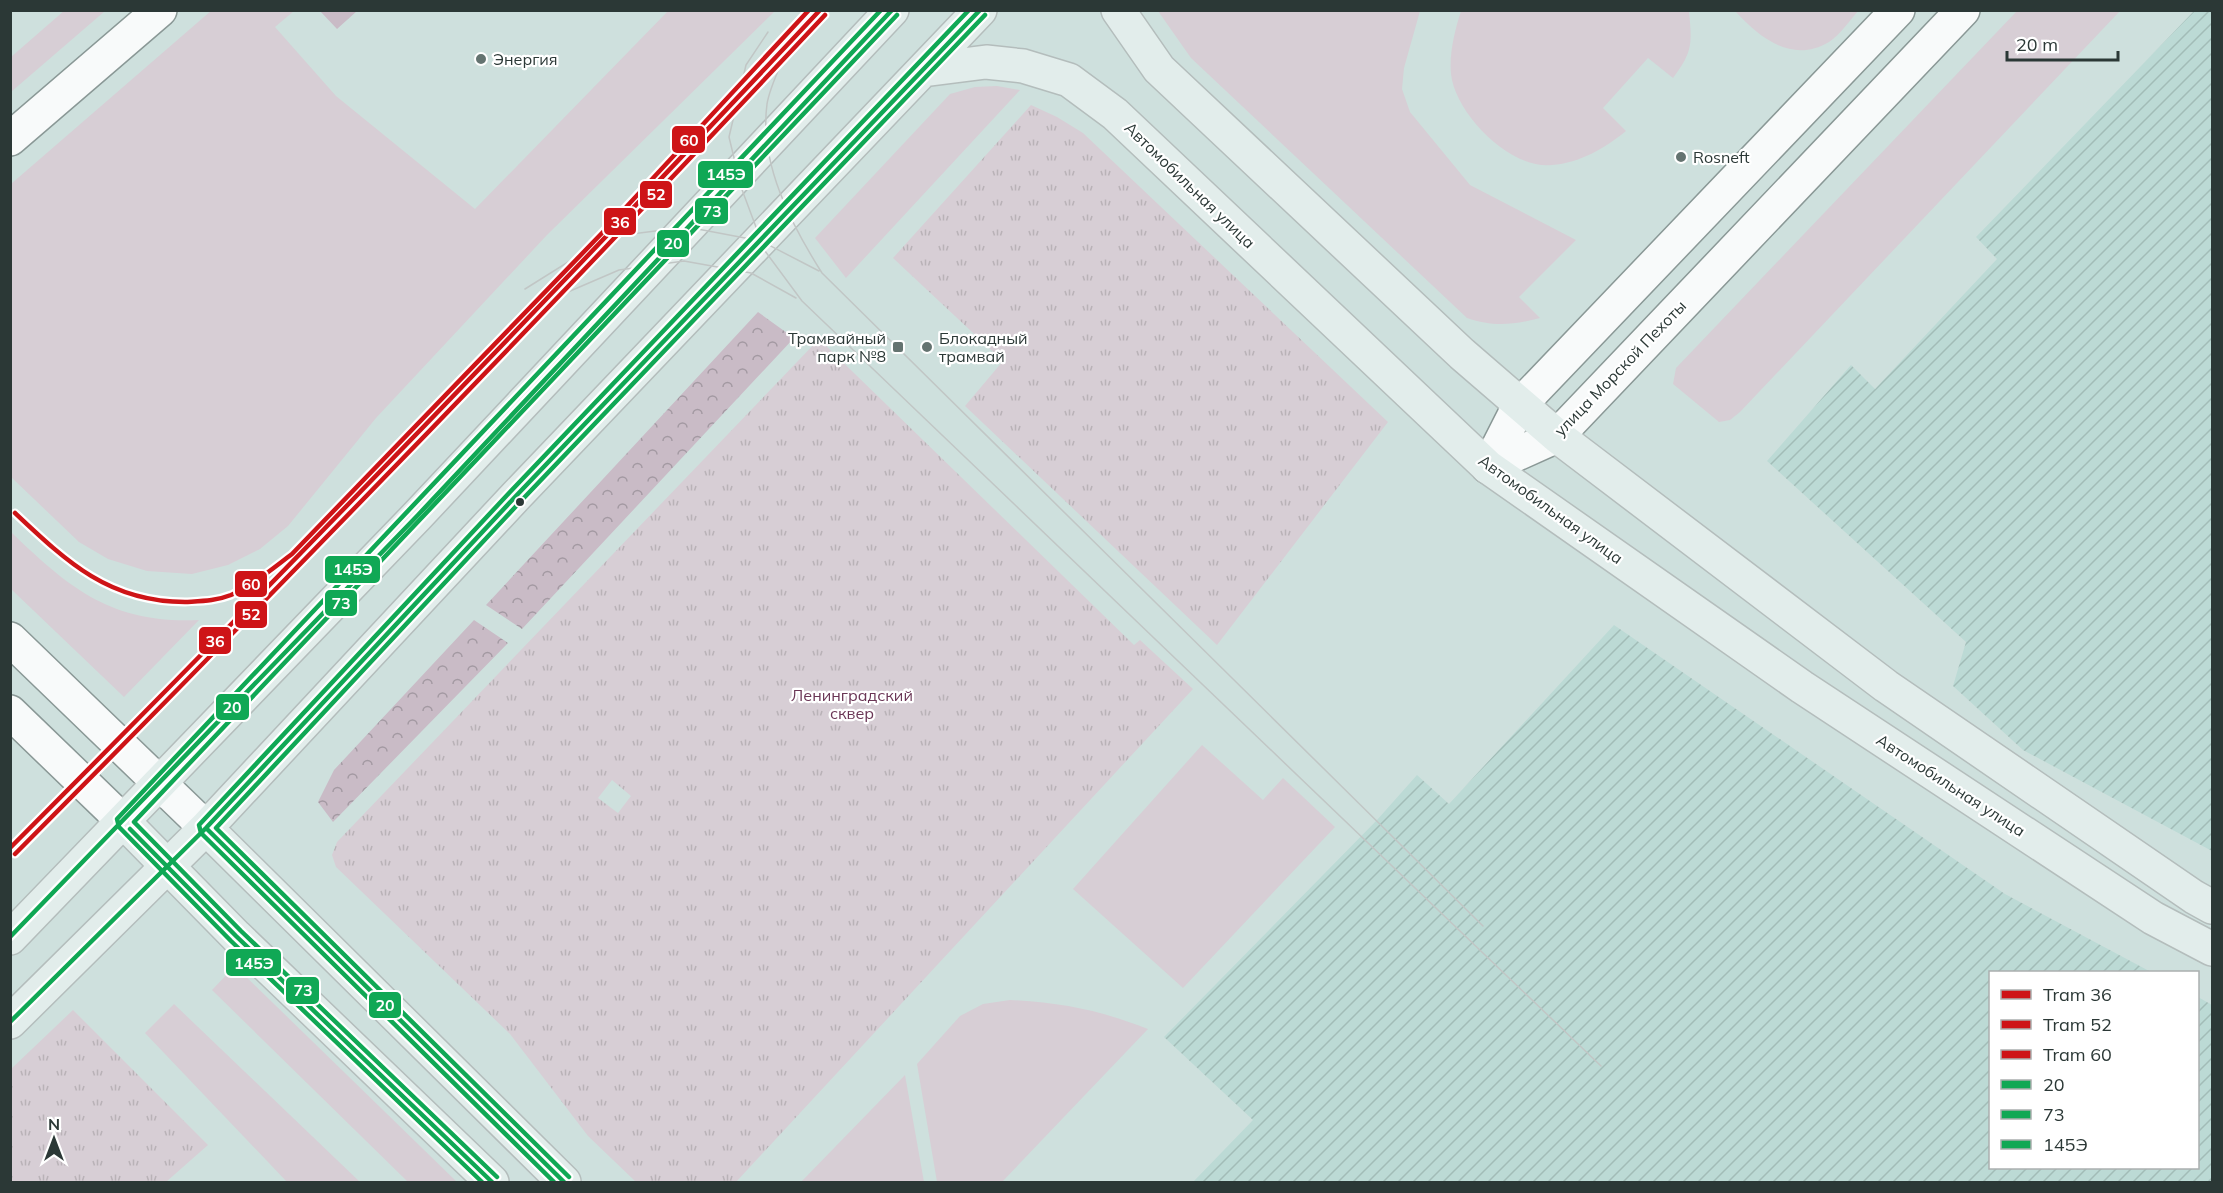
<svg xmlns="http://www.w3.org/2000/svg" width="2223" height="1193" font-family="Mulish,sans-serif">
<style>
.industrial{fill:url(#industrial-furrows)}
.grass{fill:#d7ced5}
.forest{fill:url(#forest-crowns)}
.park{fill:url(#park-tufts);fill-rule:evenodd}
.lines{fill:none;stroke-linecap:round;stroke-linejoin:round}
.minor-casing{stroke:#8a9896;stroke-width:36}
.major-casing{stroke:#b4bdbc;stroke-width:36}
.minor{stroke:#f8fafa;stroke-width:33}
.major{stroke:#e2edeb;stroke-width:33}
.tram{stroke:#c1c6c5;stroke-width:1.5}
.bus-1-casing{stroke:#fff;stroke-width:9}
.bus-2-casing{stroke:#fff;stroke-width:9}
.bus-3-casing{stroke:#fff;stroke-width:9}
.bus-1{stroke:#10a855;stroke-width:4.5}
.bus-2{stroke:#10a855;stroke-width:4.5}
.bus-3{stroke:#10a855;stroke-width:4.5}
.tram-1-casing{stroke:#fff;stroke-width:9}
.tram-2-casing{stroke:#fff;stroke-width:9}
.tram-3-casing{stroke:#fff;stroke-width:9}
.tram-1{stroke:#ce1417;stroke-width:4.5}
.tram-2{stroke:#ce1417;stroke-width:4.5}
.tram-3{stroke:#ce1417;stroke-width:4.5}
.poi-dot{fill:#647370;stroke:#fff;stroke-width:2}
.bus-dot{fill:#2b3836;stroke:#fff;stroke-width:2}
.labels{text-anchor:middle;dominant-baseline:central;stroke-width:4.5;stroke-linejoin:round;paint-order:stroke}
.poi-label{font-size:16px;fill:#2b3836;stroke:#fff;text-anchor:start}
.street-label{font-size:16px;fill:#2b3836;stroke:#fff}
.park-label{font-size:16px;fill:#6a3555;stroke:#fff}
.line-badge{stroke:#fff;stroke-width:2}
.badge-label{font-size:16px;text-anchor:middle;font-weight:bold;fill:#fff}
</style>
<defs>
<pattern id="industrial-furrows" width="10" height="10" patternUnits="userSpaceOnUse" patternTransform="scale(1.5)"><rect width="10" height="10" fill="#bcdad5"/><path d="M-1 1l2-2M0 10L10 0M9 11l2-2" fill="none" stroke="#a2bcb7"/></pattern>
<pattern id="forest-crowns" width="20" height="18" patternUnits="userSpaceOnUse" patternTransform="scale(1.5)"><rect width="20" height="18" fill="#c9bbc6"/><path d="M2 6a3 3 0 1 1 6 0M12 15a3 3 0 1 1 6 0" fill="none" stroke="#a399a2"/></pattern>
<pattern id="park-tufts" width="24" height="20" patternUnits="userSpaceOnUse" patternTransform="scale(1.5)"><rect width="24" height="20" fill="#d7ced5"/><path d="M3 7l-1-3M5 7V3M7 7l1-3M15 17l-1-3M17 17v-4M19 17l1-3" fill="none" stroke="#b9b2b7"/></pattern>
</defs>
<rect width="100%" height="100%" fill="#cee0dd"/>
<path class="industrial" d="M2195,10L2212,11V851L2023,750L1953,686L1966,642L1767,461L1851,365L1875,389L1997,259L1976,237Z
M1614,625L2005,894L2151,972H1990V1168H2198V997L2212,1005V1182H1193L1253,1120L1164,1037L1377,820L1417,775L1449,804Z"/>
<path class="grass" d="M65,10L105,11L11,92V57Z
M212,10L294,11L275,27L336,96L475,209L668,11H775L547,235L376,418L288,526L260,549L228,565L192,574L147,571L108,559L79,542L11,477V184Z
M1158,11H1420L1404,68L1402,89L1410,112L1470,185L1576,240L1519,297L1540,318C1513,325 1493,327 1467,318L1191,58Z
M1461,11H1689C1692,43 1693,52 1673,78L1648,58L1603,108L1626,131C1605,148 1580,163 1552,165C1510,170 1455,113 1451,74C1449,53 1455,30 1461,11Z
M1735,11H1858C1850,20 1840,35 1829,42C1792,64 1760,38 1735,11Z
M2017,11H2120L1740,412L1730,420L1719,422L1673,384L1676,368Z
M997,86L1020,90L846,278L815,238L950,94L975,87Z
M11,532C70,589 112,624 199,620L124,697L11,589Z
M1202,745L1263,800L1283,778L1335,827L1183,988L1073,889Z
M235,966L457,1182H408L212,990Z
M1010,1000C1063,1003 1099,1010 1148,1029L1002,1182H937L917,1064L960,1016L983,1004Z
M174,1004L360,1182H287L145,1033Z
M905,1075L924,1182H801Z"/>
<path class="forest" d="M320,11H357L337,29Z
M758,312L794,338L522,629L486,605Z
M474,620L508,643L333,822L318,802L334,770Z"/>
<path class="park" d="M1031,105L1057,117L1083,133L1388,422L1217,645L965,406L1003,361L893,258Z
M819,339L1134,645L1140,640L1193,689L736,1182H636L588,1136L510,1034L336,867L332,855L337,842ZM612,780L631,796L618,813L598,798Z
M73,1010L208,1145L166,1182H11V1069Z"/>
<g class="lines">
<g class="minor-casing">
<path id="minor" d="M10,139L160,10
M1488,467L1557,436L1963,10
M1488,467L1519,406L1898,10
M10,639L206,828
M10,712L124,822"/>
</g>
<g class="major-casing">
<path id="major" d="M1118,10L1159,69L1462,354L1557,436L1886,686L2194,897L2212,907
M923,70L986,62L1023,66L1069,80L1115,114L1488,467L1802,687L2153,918L2212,949
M124,822L236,936L492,1182
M206,828L564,1182
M10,938L418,515L892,10
M10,1022L206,828L515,497L980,10"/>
</g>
<use href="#minor" class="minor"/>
<use href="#major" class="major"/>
<path class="tram" d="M768,32L746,65L729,137L741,187L765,251L802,301L1601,1066
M788,47C782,64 770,85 767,104C759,163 791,224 822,273L1483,926
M525,289L608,237L687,227L761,241L819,271
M547,301L619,270L684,261L751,273L796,298"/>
<g class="bus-1-casing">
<path id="bus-1" d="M206,828L564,1182
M130,829L236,936L492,1182
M10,937L418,515L892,10
M10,1022L206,828L515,497L980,10"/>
</g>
<g class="bus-2-casing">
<path id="bus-2" d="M497,1177L241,931L134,822L897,15
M569,1177L216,828L520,502L985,15"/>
</g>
<g class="bus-3-casing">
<path id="bus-3" d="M482,1182L231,941L119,827L117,819L881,10
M554,1182L201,833L199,825L510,492L969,10"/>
</g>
<use href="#bus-1" class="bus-1"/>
<use href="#bus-2" class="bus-2"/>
<use href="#bus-3" class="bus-3"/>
<g class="tram-1-casing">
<path id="tram-1" d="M10,848C284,573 554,294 820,10"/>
</g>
<g class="tram-2-casing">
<path id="tram-2" d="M15,854C289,578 559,299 825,15"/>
</g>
<g class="tram-3-casing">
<path id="tram-3" d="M15,513C67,562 109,602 185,602C201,601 216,601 231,595C253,585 272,569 292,554L603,232L809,10"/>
</g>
<use href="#tram-1" class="tram-1"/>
<use href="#tram-2" class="tram-2"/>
<use href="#tram-3" class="tram-3"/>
</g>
<g class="poi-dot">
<circle cx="481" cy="59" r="6"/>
<circle cx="1681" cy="157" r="6"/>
<rect x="892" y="341" width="12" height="12" rx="3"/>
<circle cx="927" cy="347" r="6"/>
</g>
<circle class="bus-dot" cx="520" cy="502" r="5"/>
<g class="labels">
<g class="poi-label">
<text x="493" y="59">Энергия</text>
<text x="1693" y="157">Rosneft</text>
<text x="886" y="338" text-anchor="end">Трамвайный<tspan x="886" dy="18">парк №8</tspan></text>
<text x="939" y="338">Блокадный<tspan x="939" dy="18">трамвай</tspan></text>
</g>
<g class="street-label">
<text transform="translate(1190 185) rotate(44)">Автомобильная улица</text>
<text transform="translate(1620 368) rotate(-46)">улица Морской Пехоты</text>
<text transform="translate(1551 509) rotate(36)">Автомобильная улица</text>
<text transform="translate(1951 785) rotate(33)">Автомобильная улица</text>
</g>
<g class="park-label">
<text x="852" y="695">Ленинградский<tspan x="852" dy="18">сквер</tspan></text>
</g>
</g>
<g class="line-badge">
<rect x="671" y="125" width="35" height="29" rx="6" fill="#ce1417"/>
<rect x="697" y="160" width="57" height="29" rx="6" fill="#10a855"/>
<rect x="639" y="180" width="34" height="29" rx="6" fill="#ce1417"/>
<rect x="694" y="197" width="35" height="28" rx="6" fill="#10a855"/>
<rect x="603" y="207" width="34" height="29" rx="6" fill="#ce1417"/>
<rect x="656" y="229" width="34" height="29" rx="6" fill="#10a855"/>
<rect x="324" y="555" width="57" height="29" rx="6" fill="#10a855"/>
<rect x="234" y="570" width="34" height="28" rx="6" fill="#ce1417"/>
<rect x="324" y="589" width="34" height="28" rx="6" fill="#10a855"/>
<rect x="234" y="600" width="34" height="29" rx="6" fill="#ce1417"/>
<rect x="198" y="626" width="34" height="29" rx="6" fill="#ce1417"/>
<rect x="215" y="693" width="35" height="28" rx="6" fill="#10a855"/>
<rect x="225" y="948" width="57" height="29" rx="6" fill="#10a855"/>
<rect x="285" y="976" width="35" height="29" rx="6" fill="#10a855"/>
<rect x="368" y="991" width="34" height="28" rx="6" fill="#10a855"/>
</g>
<g class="badge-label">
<text x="689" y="146">60</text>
<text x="726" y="180">145Э</text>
<text x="656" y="200">52</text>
<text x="712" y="217">73</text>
<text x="620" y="228">36</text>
<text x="673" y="249">20</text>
<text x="353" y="575">145Э</text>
<text x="251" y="590">60</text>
<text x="341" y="609">73</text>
<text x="251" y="620">52</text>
<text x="215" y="647">36</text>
<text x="232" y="713">20</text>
<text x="254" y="969">145Э</text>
<text x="303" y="996">73</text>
<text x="385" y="1011">20</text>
</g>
<rect width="2223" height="1193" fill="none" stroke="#2b3836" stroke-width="24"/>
<rect x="1989" y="971" width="210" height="198" fill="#ffffff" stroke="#aaafaf" stroke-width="1.5"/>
<rect x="2001" y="990" width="30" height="9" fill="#ce1417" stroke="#aaafaf" stroke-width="1.5"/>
<text x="2043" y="1001" font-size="18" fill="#2b3836">Tram 36</text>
<rect x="2001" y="1020" width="30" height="9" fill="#ce1417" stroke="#aaafaf" stroke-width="1.5"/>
<text x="2043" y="1031" font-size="18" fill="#2b3836">Tram 52</text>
<rect x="2001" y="1050" width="30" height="9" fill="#ce1417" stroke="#aaafaf" stroke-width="1.5"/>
<text x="2043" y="1061" font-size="18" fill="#2b3836">Tram 60</text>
<rect x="2001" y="1080" width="30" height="9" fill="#10a855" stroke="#aaafaf" stroke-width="1.5"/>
<text x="2043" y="1091" font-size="18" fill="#2b3836">20</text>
<rect x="2001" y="1110" width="30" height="9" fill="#10a855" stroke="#aaafaf" stroke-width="1.5"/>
<text x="2043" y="1121" font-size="18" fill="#2b3836">73</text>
<rect x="2001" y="1140" width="30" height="9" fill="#10a855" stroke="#aaafaf" stroke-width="1.5"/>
<text x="2043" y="1151" font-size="18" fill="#2b3836">145Э</text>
<g transform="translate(54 1139)" stroke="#ffffff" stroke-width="4.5" paint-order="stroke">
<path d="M0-4.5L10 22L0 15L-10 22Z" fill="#2b3836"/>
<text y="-9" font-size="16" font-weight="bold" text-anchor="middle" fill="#2b3836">N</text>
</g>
<path d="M2007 51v9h111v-9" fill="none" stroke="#2b3836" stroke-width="3"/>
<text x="2016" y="51" font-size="18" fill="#2b3836" stroke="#ffffff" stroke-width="4.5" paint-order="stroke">20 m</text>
</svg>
